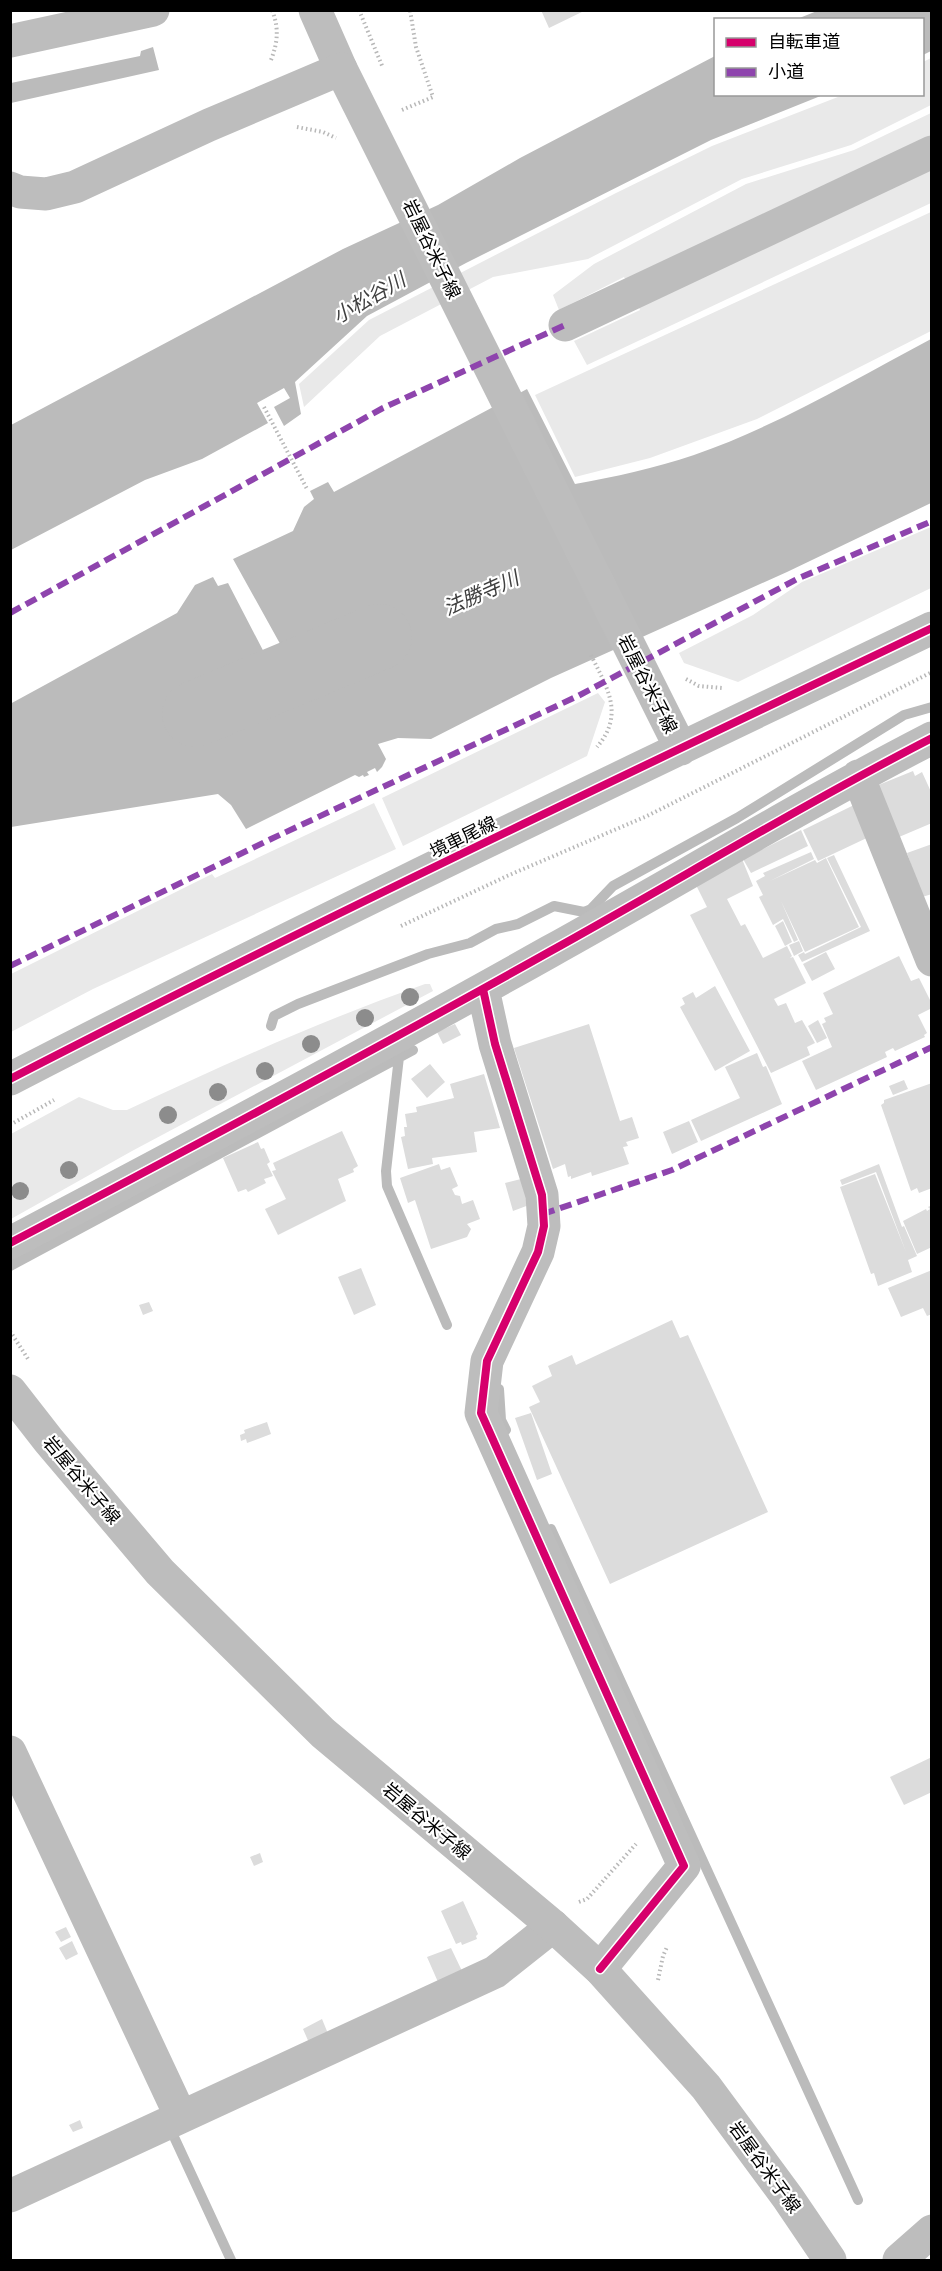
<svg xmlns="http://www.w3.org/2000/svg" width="942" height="2271" font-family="Inter,'Noto Sans JP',sans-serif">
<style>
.green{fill:#e9e9e9}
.water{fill:#bbb}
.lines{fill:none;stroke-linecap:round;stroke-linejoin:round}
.stream{stroke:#bbb;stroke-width:10}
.river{stroke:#bbb;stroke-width:66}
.building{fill:#dcdcdc}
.path{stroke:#b8b8b8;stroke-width:4;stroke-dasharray:1.5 3;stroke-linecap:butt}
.minor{stroke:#bdbdbd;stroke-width:33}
.major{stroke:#bdbdbd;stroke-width:33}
.quiet{stroke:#8e44ad;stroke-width:6;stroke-dasharray:12 6;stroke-linecap:butt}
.cycleway-casing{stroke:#fff;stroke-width:11}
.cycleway{stroke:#d6006c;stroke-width:8}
.tree{fill:#8c8c8c}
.labels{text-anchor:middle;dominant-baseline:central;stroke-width:4.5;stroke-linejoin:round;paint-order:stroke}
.street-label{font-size:18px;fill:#000;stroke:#fff}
.water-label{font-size:20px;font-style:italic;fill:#3f3f3f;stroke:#fff}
</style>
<rect width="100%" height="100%" fill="#fff"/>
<path class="green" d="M931,58V105L851,145L742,179L588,259L493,277L380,336L304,407L299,384L369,320L616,193L712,146L843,95L922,94L923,62Z
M931,113V139L628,284L624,277L559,310L553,295L594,264L746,184L854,150Z
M931,161V203L587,365L574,341L640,310L636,299Z
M931,212V331L757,419L650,458L575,477L535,395Z
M931,527V588L738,682L684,663L679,653L753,615L802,582Z
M598,693L605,702L587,756L403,846L382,798Z
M374,803L396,849L93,989L11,1032V974L212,874L215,878Z
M425,984H430L433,991L132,1151L11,1219V1134L79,1097L113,1110H127C225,1064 323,1020 425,984Z"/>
<path class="water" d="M817,11H931V51L923,55L922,20L797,19Z
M153,47L159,70L11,103V83L140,56L141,51Z
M715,56L716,94L823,95L711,140L466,263L367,316L295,382L301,414L284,426L274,407L290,398L284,388L257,403L268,423L202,459L145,480L11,550V425L343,249L438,205L520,158Z
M931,339V503L787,572L551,678L431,739L398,738L378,744L386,759L382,767L377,772L375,768L367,772L369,775L364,777L363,775L359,777L355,775L246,829L231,805L218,794L11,827L10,704L177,613L195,585L213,577L218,586L228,583L282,687L299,678L233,559L293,531L304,507L314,499L310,491L328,482L334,492L527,389L575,484C615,477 655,468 694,455C777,426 854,380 931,339Z"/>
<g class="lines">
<path class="stream" d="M271,1026L274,1016L298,1004L428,954L470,943L496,929L518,924L554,906L584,912L591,909L613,886L737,818L904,715L932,707
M399,1057L386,1171L387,1186L447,1325
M10,1266L413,1050
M499,1389L501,1420L506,1430
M551,1529L858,2200
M175,2139L231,2260"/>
<path class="river" d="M195,714L379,637"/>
</g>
<path class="building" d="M541,10H586L549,28Z
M913,771L915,776L922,772L932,794V823L899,837L876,786Z
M856,804L871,836L818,861L803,830Z
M801,830L808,846L751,873L743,859Z
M932,844V894L922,897L907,853Z
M811,852L814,859L770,881L815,860L817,863L826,858L859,927L805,952L781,901L798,940L794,942L783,919L773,925L759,897L763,895L756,881L765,876L763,873Z
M834,855L870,931L802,962L798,955L804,952L805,954L861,927L827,858Z
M742,859L753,886L727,899L741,926L745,924L763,958L787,946L792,956L790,958L793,957L806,983L774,999L778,1006L786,1003L795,1023L802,1020L815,1043L807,1047L810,1055L771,1073L690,915L707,907L695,883Z
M783,921L792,942L785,946L775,926Z
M799,941L803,951L794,956L789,945Z
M826,952L835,969L812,981L803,964Z
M899,956L911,981L919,978L932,1004V1008L918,1015L927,1033L924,1035L925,1037L895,1051L893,1048L885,1052L887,1057L816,1090L802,1061L832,1047L822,1024L826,1022L824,1018L833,1014L823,993Z
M715,986L750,1051L715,1071L680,1007L685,1004L682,998L693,992L696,998Z
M818,1020L827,1038L817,1043L808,1026Z
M455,1024L461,1035L443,1044L437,1032Z
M589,1024L620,1121L632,1117L639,1138L626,1142L628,1146L623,1147L629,1164L592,1176L591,1172L571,1179V1176L568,1177L565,1164L553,1169L514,1048Z
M757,1053L763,1067L766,1066L782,1104L701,1141L691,1120L740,1098L725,1067Z
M430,1064L445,1082L427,1098L411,1079Z
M484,1074L500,1128L474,1132L477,1152L432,1158L433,1164L408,1169L401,1137L405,1136L404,1127H407L405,1114L417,1112L416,1107L454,1098L450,1084Z
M904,1080L908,1089L893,1095L889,1086Z
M932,1083V1188L919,1193L917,1188L911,1191L881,1105L884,1103V1100Z
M689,1121L698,1142L672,1154L663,1132Z
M342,1131L358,1166L353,1169L354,1172L338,1179L346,1201L278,1235L265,1209L286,1199L272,1171L276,1170L273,1163Z
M258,1142L261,1149L264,1148L270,1162L267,1164L273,1176L264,1179L266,1183L248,1192L246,1189L238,1192L223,1158Z
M439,1164L441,1170L450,1167L458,1186L452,1189L455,1195L460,1196L462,1204L473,1200L480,1219L467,1224L471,1229L467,1237L431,1249L415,1200L408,1203L400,1178Z
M879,1164L902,1227L904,1226L917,1256L908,1260L912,1272L878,1286L874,1273L871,1274L840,1187L875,1174L906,1252L876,1172L842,1185L840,1180Z
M521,1179L529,1205L513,1211L505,1183Z
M932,1205V1247L917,1254L903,1221L926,1209L927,1211L930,1209L928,1207Z
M361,1268L376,1305L354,1315L338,1277Z
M932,1270V1314L927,1316L923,1308L901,1317L888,1288Z
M149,1302L153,1311L143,1315L139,1305Z
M672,1320L680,1338L688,1335L768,1512L610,1584L529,1407L540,1402L532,1386L552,1376L548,1366L572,1355L576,1365Z
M531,1413L552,1474L537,1480L515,1418Z
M267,1422L271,1434L247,1443L246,1439L241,1441L240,1435L245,1433L244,1430Z
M932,1757V1792L904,1805L890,1777Z
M260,1853L263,1862L254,1866L250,1857Z
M463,1901L478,1934L476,1936L477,1939L462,1945L461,1942L456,1944L441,1911Z
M66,1927L71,1937L61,1942L55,1932Z
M72,1941L78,1954L66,1960L59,1948Z
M451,1948L462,1971L438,1982L427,1957Z
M322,2019L329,2036L310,2045L303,2029Z
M80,2120L83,2128L73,2132L69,2125Z"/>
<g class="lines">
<path class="path" d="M359,10L383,68
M271,60C278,42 279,28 272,10
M402,110L433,97L416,47L410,10
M297,127L323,132L336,138
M264,407L307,489
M591,655C607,688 625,714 597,747
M686,679L699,686L722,688
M401,926L507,876L647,816L932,672
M10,1125L54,1100
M10,1331L28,1359
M579,1902L587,1899L636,1844
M658,1980L663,1956L667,1947"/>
<path class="minor" d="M315,10L341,69
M565,325L932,152
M858,776L932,960
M483,989L495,1044L542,1195L544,1226L538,1252L487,1361L481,1413L684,1866L600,1969
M10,1243C191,1148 371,1052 549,952C677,881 802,805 932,738
M10,1752L181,2117
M10,2196L495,1972L553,1926
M899,2260L932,2231"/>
<path class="major" d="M10,41L153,10
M10,188L20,192L46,194L75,187L209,125L341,69L681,749
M10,1079C314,922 623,776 932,628
M10,1391L49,1441L160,1572L323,1733L553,1926L600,1969L706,2087L788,2198L830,2260"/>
<path class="quiet" d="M10,613L383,408L565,325
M10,966L271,839L578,696L797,579L932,521
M543,1214L672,1170L932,1047"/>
<g class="cycleway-casing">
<path id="cycleway" d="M483,989L495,1044L542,1195L544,1226L538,1252L487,1361L481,1413L684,1866L600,1969
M10,1079C314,922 623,776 932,628
M10,1243C191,1148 371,1052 549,952C677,881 802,805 932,738"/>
</g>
<use href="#cycleway" class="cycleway"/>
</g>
<g class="tree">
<circle cx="410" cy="997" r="9"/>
<circle cx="365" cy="1018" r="9"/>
<circle cx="311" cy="1044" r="9"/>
<circle cx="265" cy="1071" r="9"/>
<circle cx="218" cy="1092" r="9"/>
<circle cx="168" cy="1115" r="9"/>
<circle cx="69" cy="1170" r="9"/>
<circle cx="20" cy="1191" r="9"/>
</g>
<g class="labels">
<g class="street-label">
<text transform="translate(432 249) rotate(64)">岩屋谷米子線</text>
<text transform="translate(648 684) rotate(63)">岩屋谷米子線</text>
<text transform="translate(463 837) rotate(-26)">境車尾線</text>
<text transform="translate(82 1480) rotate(50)">岩屋谷米子線</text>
<text transform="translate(427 1821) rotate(40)">岩屋谷米子線</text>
<text transform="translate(765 2167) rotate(54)">岩屋谷米子線</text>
</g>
<g class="water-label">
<text transform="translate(369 298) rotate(-30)">小松谷川</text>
<text transform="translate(481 593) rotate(-24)">法勝寺川</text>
</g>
</g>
<rect width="942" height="2271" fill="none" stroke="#000000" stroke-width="24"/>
<rect x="714" y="18" width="210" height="78" fill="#ffffff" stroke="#999999" stroke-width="1.5"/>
<rect x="726" y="38" width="30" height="9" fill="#d6006c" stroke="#999999" stroke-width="1.5"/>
<text x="768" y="48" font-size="18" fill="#000000">自転車道</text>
<rect x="726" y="68" width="30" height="9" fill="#8e44ad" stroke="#999999" stroke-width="1.5"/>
<text x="768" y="78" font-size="18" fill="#000000">小道</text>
</svg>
